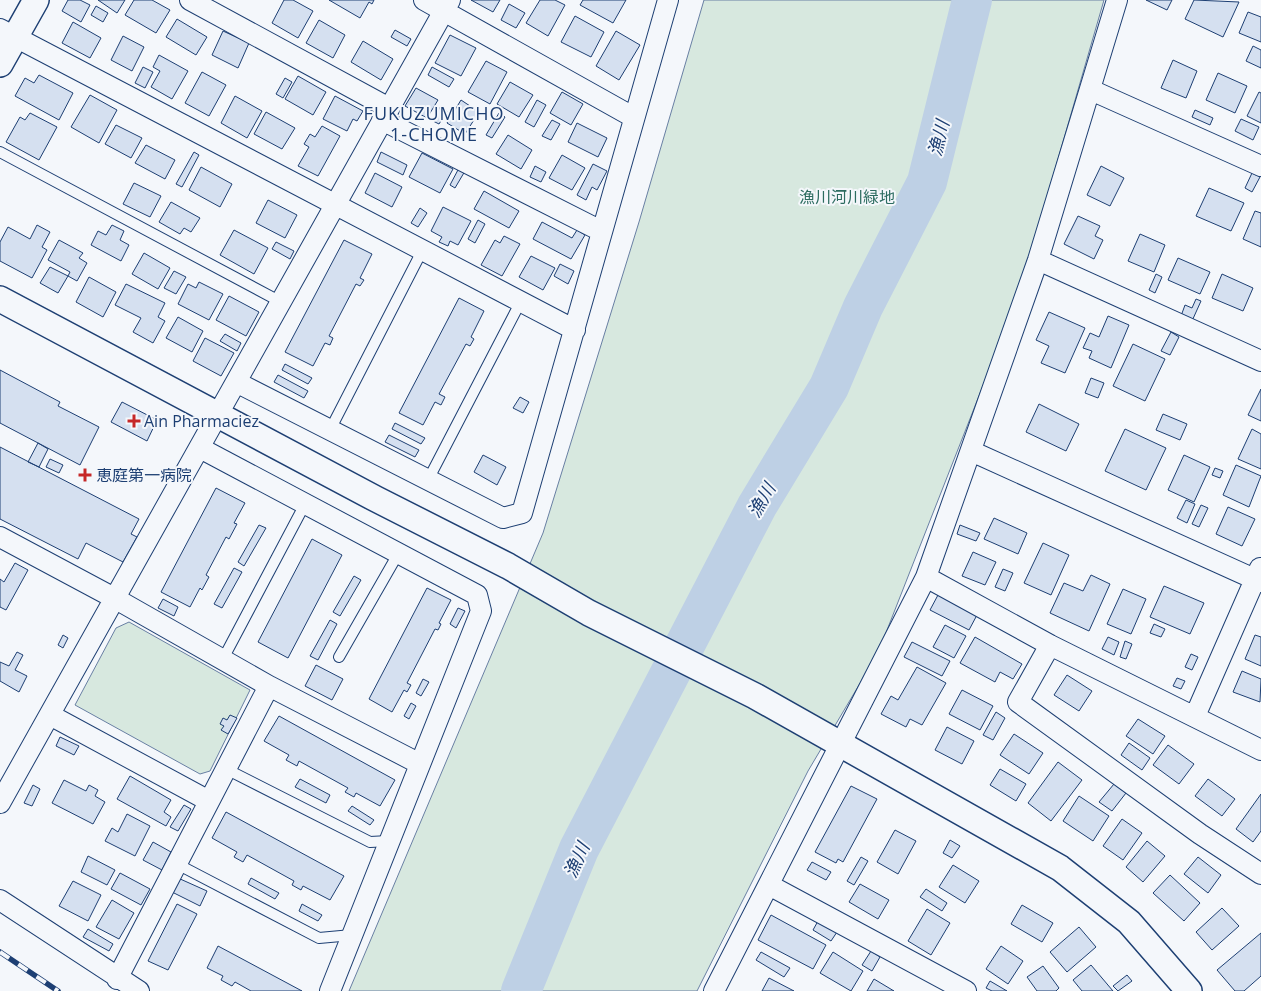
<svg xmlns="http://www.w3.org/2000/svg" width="1261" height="991" font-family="'Open Sans','Noto Sans JP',sans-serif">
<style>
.green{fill:#d7e8df;stroke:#687fa3}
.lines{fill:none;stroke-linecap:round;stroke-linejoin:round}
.river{stroke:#bed0e5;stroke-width:40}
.building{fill:#d5e0f0;stroke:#1d3f73}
.service-casing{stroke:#1d3f73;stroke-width:12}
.minor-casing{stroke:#1d3f73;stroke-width:22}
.tertiary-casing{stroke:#1d3f73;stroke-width:28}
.service{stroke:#f4f7fb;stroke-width:10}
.minor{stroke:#f4f7fb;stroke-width:20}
.tertiary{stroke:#f4f7fb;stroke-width:25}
.rail-casing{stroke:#1d3f73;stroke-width:5.5}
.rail{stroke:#f4f7fb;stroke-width:4;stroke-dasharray:11;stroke-linecap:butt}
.poi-dot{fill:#c62828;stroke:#f4f7fb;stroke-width:2}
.labels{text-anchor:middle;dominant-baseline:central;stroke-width:4;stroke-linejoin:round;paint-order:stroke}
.park-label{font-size:16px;fill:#2c6c60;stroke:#f4f7fb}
.poi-label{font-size:16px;fill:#1d3f73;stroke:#f4f7fb;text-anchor:start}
.neighbourhood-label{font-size:18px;letter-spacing:1px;fill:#1d3f73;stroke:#f4f7fb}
.water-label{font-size:18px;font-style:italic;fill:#1d3f73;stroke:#f4f7fb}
</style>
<rect width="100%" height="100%" fill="#f4f7fb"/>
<path class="green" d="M704,0H1104L1019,294L878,653L808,771L697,991H349L543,533L639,222Z
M129,622L250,690L210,771L200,774L75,705L116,628Z"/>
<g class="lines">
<path class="river" d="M521,991L579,849L757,506L829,387L863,307L927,182L972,0"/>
</g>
<path class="building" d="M68,0H80L90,5L81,22L62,11Z
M98,0H125L117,13Z
M134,0H152L170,10L156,33L125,15Z
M284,0H293L313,11L298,38L272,23Z
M329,0H374L372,4L369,2L360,18Z
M471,0H500L493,12Z
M540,0H555L565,5L548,36L526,23Z
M583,0H626L613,23L580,5Z
M1146,0H1172L1167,10Z
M1194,0L1239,2L1223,37L1185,19Z
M509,4L525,13L516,28L501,20Z
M96,6L108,13L103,22L91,15Z
M1248,12L1261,17V42L1239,33Z
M575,16L604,32L591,57L561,42Z
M177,19L207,37L196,55L166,37Z
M319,20L345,35L333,58L306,43Z
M73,22L101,38L90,58L62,43Z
M395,30L411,39L407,46L391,37Z
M223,31L249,43L238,68L212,55Z
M616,31L640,45L619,80L596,66Z
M450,35L476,48L461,76L435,63Z
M123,36L144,47L132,71L111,60Z
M363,41L393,59L381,80L351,62Z
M1253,46L1261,50V68L1246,61Z
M159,55L188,71L172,99L151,87L160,71L153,67Z
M1173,60L1197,71L1186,98L1161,88Z
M486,61L507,72L490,104L468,92Z
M143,67L153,72L145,88L135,83Z
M432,67L454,79L449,87L428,75Z
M202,72L226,85L209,116L185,103Z
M1218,73L1247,86L1235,113L1206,100Z
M39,75L73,93L59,120L15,96L25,78L34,83Z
M298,76L326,92L313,115L285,99Z
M285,78L292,82L283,98L276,94Z
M510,82L533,95L519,117L497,104Z
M416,88L438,100L427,118L405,106Z
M562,92L583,104L571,125L550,113Z
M1259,92L1261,93V123L1247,116Z
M90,95L117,110L99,143L71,127Z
M235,96L262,111L247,138L221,123Z
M335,96L363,111L357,121L353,119L347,131L323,119Z
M461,100L479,112L465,134L447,123Z
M537,100L546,105L534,127L525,122Z
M440,107L447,111L439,124L433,121Z
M1195,110L1213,118L1210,125L1192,117Z
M266,112L295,128L282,149L254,134Z
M30,113L57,127L39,160L6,142L20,117L25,120Z
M499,113L505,117L492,138L486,135Z
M1241,119L1259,127L1253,140L1235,131Z
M552,120L560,124L551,140L542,136Z
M577,123L607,138L598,157L568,142Z
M116,125L142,138L131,158L105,144Z
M322,126L340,136L318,176L298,166L309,147L304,144L310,134L315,137Z
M508,135L532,150L521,169L496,154Z
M146,145L175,160L165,179L135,163Z
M194,152L199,155L182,187L176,184Z
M381,152L407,165L403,175L377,162Z
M422,153L453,169L440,193L409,177Z
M562,155L585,168L572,190L549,178Z
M593,164L607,171L597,190L592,187L586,200L577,195Z
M535,166L546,172L541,182L530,177Z
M1101,166L1124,178L1110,206L1087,195Z
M201,167L232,184L220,207L189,190Z
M459,168L465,171L455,188L450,185Z
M375,173L402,187L392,207L365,193Z
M1252,173L1260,177L1252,192L1245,188Z
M134,183L161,196L150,217L123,204Z
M1209,188L1244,203L1231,231L1196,216Z
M484,191L519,211L509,228L474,209Z
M268,200L297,215L285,238L256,223Z
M171,202L200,218L191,232L184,228L180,234L159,222Z
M443,207L471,221L458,245L450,241L448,246L439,242L442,237L431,231Z
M420,208L427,213L418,227L411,223Z
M1255,211L1261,213V247L1243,239Z
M1078,216L1100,226L1095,236L1103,240L1094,259L1064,244Z
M478,220L485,224L475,243L468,239Z
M542,222L572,238L577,230L585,235L571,259L533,239Z
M37,225L50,232L42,247L47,250L32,278L0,261V242L8,227L30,239Z
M112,225L124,231L120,240L129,245L121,261L91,245L98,231L106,235Z
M234,230L268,248L254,274L220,255Z
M1140,234L1165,245L1154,272L1128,261Z
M504,236L520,244L502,276L481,265L495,240L500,243Z
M59,240L83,253L79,258L87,263L77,281L68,276L70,272L48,260Z
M344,240L372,254L360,278L364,280L360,286L356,284L329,336L333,338L330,345L325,343L313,366L285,352Z
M276,242L294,251L290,259L272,249Z
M144,253L170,268L158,289L132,274Z
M531,256L555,268L543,290L519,277Z
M1178,258L1210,272L1200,294L1168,280Z
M560,264L574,271L568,284L554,276Z
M50,267L68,276L58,293L40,283Z
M174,271L186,277L176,294L164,288Z
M1156,274L1162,277L1155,293L1149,290Z
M1222,274L1253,288L1243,311L1212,298Z
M89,277L116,292L103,317L76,302Z
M199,282L223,294L209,320L178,304L188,284L196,288Z
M126,284L165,303L158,317L165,321L153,343L133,332L141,318L115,305Z
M229,296L259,312L246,336L216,320Z
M459,298L484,311L471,337L474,339L470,346L466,344L439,394L445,397L441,405L435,402L423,425L399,413Z
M1196,299L1201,301L1192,321L1181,316L1185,305L1192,308Z
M1049,312L1085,328L1065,373L1041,363L1049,346L1036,340Z
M1108,316L1129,325L1111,368L1089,358L1092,351L1083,348L1090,333L1099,337Z
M178,317L203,331L192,352L166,338Z
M1171,332L1179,337L1170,355L1161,351Z
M225,334L241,343L237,351L220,341Z
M205,338L234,353L221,376L193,361Z
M1133,344L1165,359L1145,401L1113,386Z
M285,364L312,378L308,384L282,370Z
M0,370L60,402L58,406L99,427L80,465L0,423Z
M278,375L308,391L304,398L274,382Z
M1091,378L1104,383L1098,398L1085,393Z
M1261,389V421L1248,415Z
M520,397L529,402L523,413L513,408Z
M122,402L157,420L147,441L111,422Z
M1039,404L1079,424L1066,451L1026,432Z
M1163,414L1187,424L1180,440L1156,430Z
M395,423L425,438L421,444L392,429Z
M1125,429L1166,448L1146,490L1105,471Z
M1252,429L1261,434V469L1238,459Z
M389,435L419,450L415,457L385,442Z
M38,443L48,449L39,467L28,462Z
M0,447L139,519L131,534L137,537L123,562L86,543L78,559L0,519Z
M483,455L506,467L497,485L474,472Z
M1184,455L1210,467L1194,502L1168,490Z
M50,459L63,465L59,473L46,467Z
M1236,465L1261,476L1249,507L1223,495Z
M1215,468L1223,471L1220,478L1212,475Z
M216,488L245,503L234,523L237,524L229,539L226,537L206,575L209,577L202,590L200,588L190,607L161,592Z
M1186,500L1195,504L1187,523L1177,518Z
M1201,505L1208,508L1199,527L1192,524Z
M1228,507L1255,519L1242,546L1216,534Z
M994,518L1027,533L1018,554L984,539Z
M259,525L266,528L244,566L238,562Z
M960,525L980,533L976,541L957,534Z
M312,539L342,555L288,658L258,642Z
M1043,543L1069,555L1051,595L1024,583Z
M973,552L996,562L985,585L962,576Z
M15,563L28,570L6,610L0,607V579L4,582Z
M234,568L242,572L222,608L214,604Z
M1003,569L1013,573L1005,591L995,587Z
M1091,575L1110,584L1089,631L1050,613L1064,583L1083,591Z
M354,576L361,580L340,616L333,612Z
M1164,586L1204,603L1190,634L1150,617Z
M427,588L451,600L439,623L441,624L438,630L435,629L407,683L411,685L407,692L404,690L392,712L369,699Z
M1123,589L1146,599L1131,634L1107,624Z
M938,595L977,615L969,630L930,610Z
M163,599L178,607L174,616L158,608Z
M458,608L465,611L456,628L450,624Z
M330,620L337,624L318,660L310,656Z
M1154,624L1165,629L1161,637L1150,633Z
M945,625L966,636L954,658L933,647Z
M63,635L68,638L63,648L58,645Z
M1255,635L1261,637V666L1245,659Z
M975,637L1022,664L1013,679L1000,672L995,682L960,663Z
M1108,637L1119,642L1114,655L1102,649Z
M1125,641L1132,644L1126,659L1120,657Z
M912,642L950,661L942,676L904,657Z
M17,652L23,655L15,670L27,676L19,692L0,681V662L9,666Z
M1191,654L1198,657L1192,670L1185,667Z
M316,665L343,679L332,700L305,686Z
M917,667L946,683L922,725L910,719L906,727L881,714L891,696L898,700Z
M1242,671L1261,679L1260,702L1233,692Z
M1067,675L1092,691L1079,711L1054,695Z
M1177,678L1185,681L1181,689L1173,686Z
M423,679L429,682L421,696L416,693Z
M962,690L993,706L980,730L949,714Z
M411,703L416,706L409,719L404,716Z
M996,712L1005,718L993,740L983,735Z
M230,715L237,718L228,734L221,730L224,726L220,724L223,718L227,720Z
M279,716L395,780L380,806L356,793L354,797L345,792L348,788L299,761L297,766L286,760L289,755L264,741Z
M1138,719L1165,736L1153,754L1126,736Z
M947,727L974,741L962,764L935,750Z
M1014,734L1043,753L1029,774L1000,755Z
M60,737L79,746L74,755L56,746Z
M1129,743L1150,758L1142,770L1121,755Z
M1168,745L1194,764L1179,784L1153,765Z
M1058,762L1082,780L1051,821L1028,803Z
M1000,769L1026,784L1016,801L990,785Z
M130,776L171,800L164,812L171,817L166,826L117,799Z
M300,779L330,795L326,803L295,787Z
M1208,779L1235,799L1222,816L1195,796Z
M64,780L86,791L89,785L98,790L95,796L105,802L93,824L52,803Z
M1114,784L1126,793L1112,811L1099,802Z
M33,785L40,789L32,806L24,803Z
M851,786L877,799L843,862L838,859L836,863L815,852Z
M1261,794V831L1253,842L1236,829Z
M1079,796L1109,816L1093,841L1063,821Z
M184,805L191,809L178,831L170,827Z
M352,806L374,820L370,825L348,811Z
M226,812L344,876L330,900L303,886L301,890L292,885L294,881L247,855L243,862L234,857L237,852L212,838Z
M127,814L150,826L135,856L105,841L112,828L118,832Z
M1122,819L1142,833L1123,860L1103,846Z
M895,830L916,841L898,874L877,862Z
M950,840L960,846L952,858L943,853Z
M1147,841L1165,856L1143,882L1126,867Z
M153,842L171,852L162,870L143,860Z
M88,856L115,870L107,885L81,872Z
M861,857L868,861L854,885L847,881Z
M1198,857L1221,875L1208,893L1184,874Z
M812,862L831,872L826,880L807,870Z
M953,865L979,881L965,903L939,887Z
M120,873L150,889L141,905L111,889Z
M1170,875L1200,903L1184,921L1153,893Z
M178,878L207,891L200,906L172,892Z
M251,878L279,893L275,899L248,884Z
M73,881L101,895L88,921L59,906Z
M860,884L889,900L878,919L849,902Z
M926,889L947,903L942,911L920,897Z
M112,900L134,913L119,939L96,927Z
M177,904L197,914L168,970L148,961Z
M302,904L322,915L318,921L299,911Z
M1022,905L1053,923L1042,942L1011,924Z
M1222,908L1239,926L1212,950L1196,932Z
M927,909L950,923L931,955L908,941Z
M771,915L826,945L813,969L758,940Z
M818,921L837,932L831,941L813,930Z
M1079,927L1096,947L1067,972L1050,952Z
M88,929L113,944L109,951L83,937Z
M1261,933V976L1244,991H1235L1217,970Z
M218,946L302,991H251L235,982L232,986L221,980L223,976L207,968Z
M1001,946L1023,961L1008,984L986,969Z
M871,951L880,957L872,971L862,965Z
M761,952L790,968L784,977L756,960Z
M833,952L863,971L851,991L820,973Z
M1091,965L1113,991H1082L1073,980Z
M1043,966L1059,988L1056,991H1037L1027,977Z
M1127,975L1132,981L1118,991L1113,986Z
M769,978L794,991H762Z
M874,979L894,991H867Z
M990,981L1007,991H992L986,988Z"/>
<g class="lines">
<g class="service-casing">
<path id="service" d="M0,152L281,302
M330,430L422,251
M428,480L520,303
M339,657L398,554
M223,659L305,504
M226,769L370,842L389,841
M177,864L319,938L352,935"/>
</g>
<g class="minor-casing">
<path id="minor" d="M190,0L389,108
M424,0L633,117
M0,29L575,330
M1091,90L1261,166
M382,120L601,231
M1038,260L1261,361
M236,382L503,518L522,513L668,0
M200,448L477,595L481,611L330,991
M971,451L1261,582
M0,537L116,599L269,686L420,764
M926,577L1050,645L1261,750
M1050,645L1018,702L1200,834L1261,874
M50,715L209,801
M1195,716L1260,568
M0,803L450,0
M769,885L966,991
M0,900L139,991
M117,979L269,686
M714,991L926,577L1038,260L1117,0"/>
</g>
<g class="tertiary-casing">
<path id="tertiary" d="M0,64L36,0
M0,299L376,499L508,566L589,613L755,696L1060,868L1129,922L1189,991"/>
</g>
<use href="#service" class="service"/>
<use href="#minor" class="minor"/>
<use href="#tertiary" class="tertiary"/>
<g class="rail-casing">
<path id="rail" d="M0,952L58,991"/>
</g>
<use href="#rail" class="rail"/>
</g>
<g class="poi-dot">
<path d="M131.5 413.5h5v5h5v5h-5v5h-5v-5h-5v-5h5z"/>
<path d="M82.5 467.5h5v5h5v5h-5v5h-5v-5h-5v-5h5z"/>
</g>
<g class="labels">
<g class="park-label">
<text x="847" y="197">漁川河川緑地</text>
</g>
<g class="poi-label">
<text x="144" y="421">Ain Pharmaciez</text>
<text x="96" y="475">恵庭第一病院</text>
</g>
<g class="neighbourhood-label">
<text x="434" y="113">FUKUZUMICHO<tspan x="434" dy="21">1-CHOME</tspan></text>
</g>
<g class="water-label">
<text transform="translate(938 138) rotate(-76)">漁川</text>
<text transform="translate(761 500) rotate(-60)">漁川</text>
<text transform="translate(576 860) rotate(-66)">漁川</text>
</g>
</g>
</svg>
